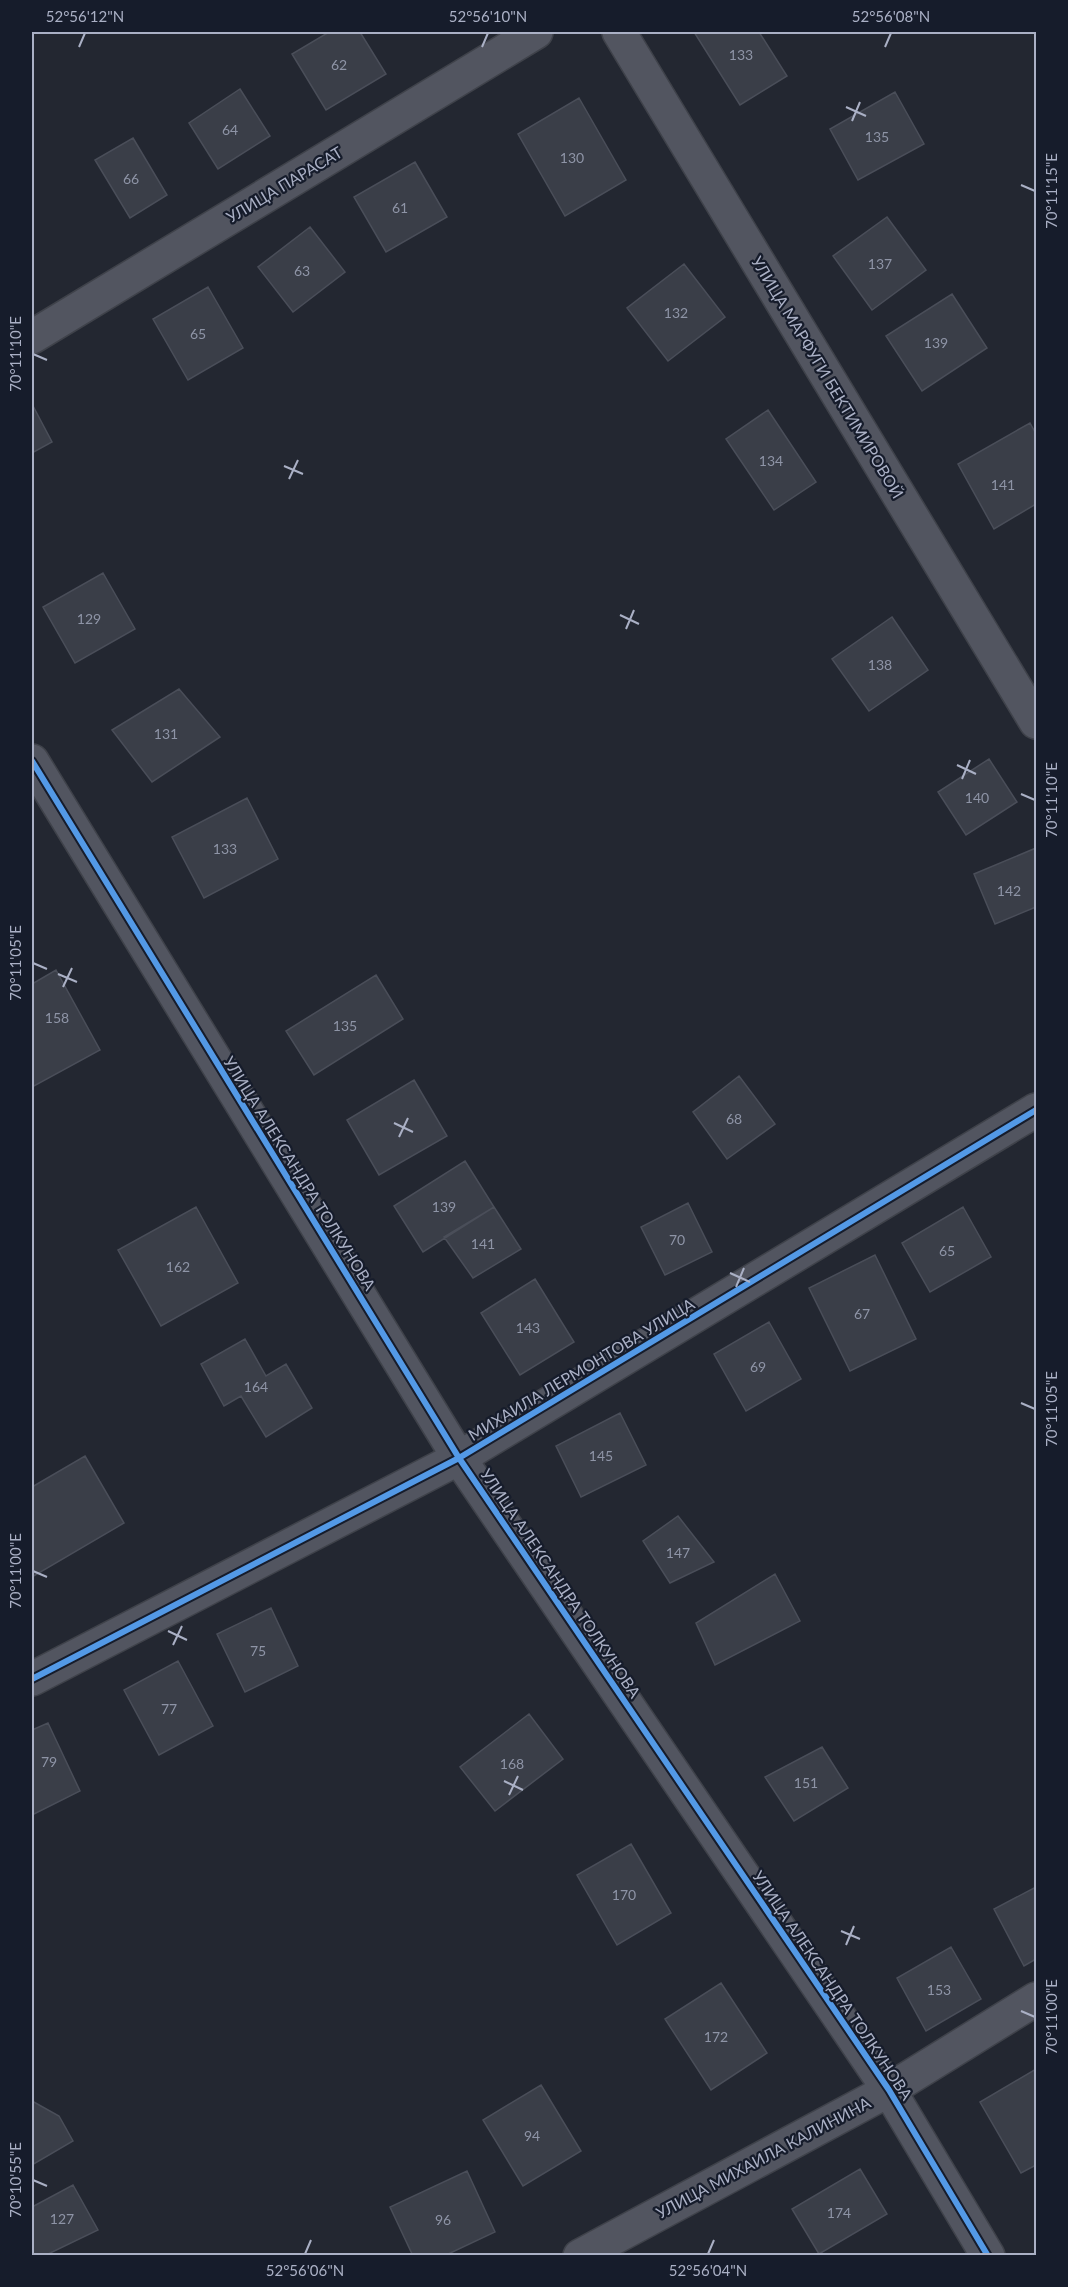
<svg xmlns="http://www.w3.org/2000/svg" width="1068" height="2287" font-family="Lato,sans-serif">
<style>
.building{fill:#3a3e48;stroke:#4a4e59;stroke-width:1.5}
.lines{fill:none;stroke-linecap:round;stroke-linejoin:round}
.minor-casing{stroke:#3f424a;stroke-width:36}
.minor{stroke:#525560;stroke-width:33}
.cycleway-casing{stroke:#161c2b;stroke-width:10}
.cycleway{stroke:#5399e6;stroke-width:6}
.ticks{fill:none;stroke:#aab0c5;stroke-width:2}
.labels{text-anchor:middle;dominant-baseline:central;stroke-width:4.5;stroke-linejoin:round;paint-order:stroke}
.number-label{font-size:14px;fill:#8e94a6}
.street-label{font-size:16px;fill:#aab0c5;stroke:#161c2b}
.neatline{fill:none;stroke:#aab0c5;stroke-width:2}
.ticks-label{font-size:15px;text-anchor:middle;fill:#aab0c5}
</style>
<rect width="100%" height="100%" fill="#232731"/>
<path class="building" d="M329,32H360L386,74L326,110L292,54Z
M694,32H759L787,76L740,105Z
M240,89L270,136L218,169L189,123Z
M895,92L924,144L858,180L830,129Z
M579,98L626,180L565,216L518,134Z
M133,138L167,195L130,218L95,160Z
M415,162L447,217L386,252L354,197Z
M887,217L926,270L872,310L833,256Z
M310,227L345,272L293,312L258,267Z
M684,264L725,317L668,361L627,308Z
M208,287L243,348L188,380L153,319Z
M952,294L987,348L922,391L886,336Z
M32,404L52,442L32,453Z
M768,410L816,482L774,510L726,439Z
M1030,423L1036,434V504L994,529L958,464Z
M103,573L135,629L75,663L43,607Z
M892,617L928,670L869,711L832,659Z
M179,689L220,737L152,782L112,730Z
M989,759L1017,802L966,835L938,792Z
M247,798L278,859L204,898L172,837Z
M1036,848V907L995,924L974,874Z
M56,970L100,1050L34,1086L32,1081V984Z
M376,975L403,1019L314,1075L286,1031Z
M739,1076L775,1124L727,1159L693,1112Z
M414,1080L447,1136L379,1175L347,1120Z
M465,1161L494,1207L423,1252L394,1206Z
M688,1203L712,1252L665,1275L641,1227Z
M196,1207L238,1283L161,1326L118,1250Z
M494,1207L521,1249L473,1278L444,1237Z
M963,1207L991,1257L930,1292L902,1243Z
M875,1255L916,1339L850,1371L809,1288Z
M535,1279L574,1342L520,1375L481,1313Z
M769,1322L801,1379L746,1411L714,1354Z
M245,1339L266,1376L286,1364L312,1408L266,1437L241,1396L224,1406L201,1364Z
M620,1413L646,1465L581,1497L556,1446Z
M85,1456L124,1523L32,1577V1487Z
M678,1516L714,1562L670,1583L643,1541Z
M775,1574L800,1621L715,1665L696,1623Z
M271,1608L298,1666L245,1692L217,1634Z
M178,1661L213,1726L159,1755L124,1690Z
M529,1714L563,1759L495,1811L460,1767Z
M48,1723L80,1791L32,1815V1730Z
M822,1747L848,1788L794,1821L765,1777Z
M631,1844L671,1913L617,1945L577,1875Z
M1036,1887V1959L1024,1966L994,1909Z
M951,1947L981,1999L926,2031L897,1978Z
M721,1983L767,2053L711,2090L665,2019Z
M1036,2069V2165L1021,2173L980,2102Z
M541,2085L581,2151L523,2186L483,2120Z
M32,2101L59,2116L73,2141L32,2165Z
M860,2169L887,2214L819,2254L792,2209Z
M467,2171L495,2232L444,2256H413L390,2207Z
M73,2185L98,2230L44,2256H35L32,2250V2207Z"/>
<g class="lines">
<g class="minor-casing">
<path id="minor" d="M619,32L1036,722
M32,337L536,32
M32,761L459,1458L889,2090L988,2256
M32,1679L459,1458L1036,1110
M580,2256L889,2090L1036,1999"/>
</g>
<use href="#minor" class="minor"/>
<g class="cycleway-casing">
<path id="cycleway" d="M32,761L459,1458L889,2090L988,2256
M32,1679L459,1458L1036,1110"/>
</g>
<use href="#cycleway" class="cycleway"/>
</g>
<path class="ticks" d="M79,47L85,33M482,47L488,33M885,47L891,33M846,107L866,116M852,121L860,102M1021,185L1035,191M33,354L47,360M284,466L303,474M289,479L298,460M620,615L639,624M626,629L634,610M957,765L976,774M962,779L970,760M1021,794L1035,800M33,963L47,969M58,974L77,982M63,987L72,968M394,1123L413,1132M399,1137L408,1118M730,1273L750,1282M736,1287L744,1268M1021,1403L1035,1409M33,1571L47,1577M168,1631L187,1640M173,1645L182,1626M504,1781L523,1790M509,1795L518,1776M841,1931L860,1939M846,1945L854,1926M1021,2011L1035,2017M33,2180L47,2186M305,2254L311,2240M708,2254L714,2240"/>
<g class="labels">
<g class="number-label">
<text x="741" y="54">133</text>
<text x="339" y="64">62</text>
<text x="230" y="129">64</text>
<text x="877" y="136">135</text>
<text x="572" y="157">130</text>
<text x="131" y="178">66</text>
<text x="400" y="207">61</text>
<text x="880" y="263">137</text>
<text x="302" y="270">63</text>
<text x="676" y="312">132</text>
<text x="198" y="333">65</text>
<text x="936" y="342">139</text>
<text x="771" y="460">134</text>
<text x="1003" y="484">141</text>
<text x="89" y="618">129</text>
<text x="880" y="664">138</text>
<text x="166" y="733">131</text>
<text x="977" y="797">140</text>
<text x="225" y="848">133</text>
<text x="1009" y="890">142</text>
<text x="57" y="1017">158</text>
<text x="345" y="1025">135</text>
<text x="734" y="1118">68</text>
<text x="444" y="1206">139</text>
<text x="677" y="1239">70</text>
<text x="483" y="1243">141</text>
<text x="947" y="1250">65</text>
<text x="178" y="1266">162</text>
<text x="862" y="1313">67</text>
<text x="528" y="1327">143</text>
<text x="758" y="1366">69</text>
<text x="256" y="1386">164</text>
<text x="601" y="1455">145</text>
<text x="678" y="1552">147</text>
<text x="258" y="1650">75</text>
<text x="169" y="1708">77</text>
<text x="49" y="1761">79</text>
<text x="512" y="1763">168</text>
<text x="806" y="1782">151</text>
<text x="624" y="1894">170</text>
<text x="939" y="1989">153</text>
<text x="716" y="2036">172</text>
<text x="532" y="2135">94</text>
<text x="839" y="2212">174</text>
<text x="62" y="2218">127</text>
<text x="443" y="2219">96</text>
</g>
<g class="street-label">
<text transform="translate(284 184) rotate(-31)">УЛИЦА ПАРАСАТ</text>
<text transform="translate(828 377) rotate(59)">УЛИЦА МАРФУГИ БЕКТИМИРОВОЙ</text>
<text transform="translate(300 1173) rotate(58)">УЛИЦА АЛЕКСАНДРА ТОЛКУНОВА</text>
<text transform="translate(581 1369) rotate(-31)">МИХАИЛА ЛЕРМОНТОВА УЛИЦА</text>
<text transform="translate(561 1583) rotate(56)">УЛИЦА АЛЕКСАНДРА ТОЛКУНОВА</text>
<text transform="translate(833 1985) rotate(56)">УЛИЦА АЛЕКСАНДРА ТОЛКУНОВА</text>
<text transform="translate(763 2157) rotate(-28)">УЛИЦА МИХАИЛА КАЛИНИНА</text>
</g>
</g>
<rect width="1068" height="2287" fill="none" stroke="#161c2b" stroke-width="66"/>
<rect x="33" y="33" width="1002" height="2221" class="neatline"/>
<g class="ticks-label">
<text x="85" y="22">52°56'12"N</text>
<text x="488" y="22">52°56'10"N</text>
<text x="891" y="22">52°56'08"N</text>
<text transform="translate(1052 191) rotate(-90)" y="5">70°11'15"E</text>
<text transform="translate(16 354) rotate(-90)" y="5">70°11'10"E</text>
<text transform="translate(1052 800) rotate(-90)" y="5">70°11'10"E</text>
<text transform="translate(16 963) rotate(-90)" y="5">70°11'05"E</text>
<text transform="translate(1052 1409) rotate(-90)" y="5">70°11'05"E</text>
<text transform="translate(16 1571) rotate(-90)" y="5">70°11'00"E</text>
<text transform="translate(1052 2017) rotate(-90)" y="5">70°11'00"E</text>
<text transform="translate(16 2180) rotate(-90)" y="5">70°10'55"E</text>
<text x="305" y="2276">52°56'06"N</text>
<text x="708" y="2276">52°56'04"N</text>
</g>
</svg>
